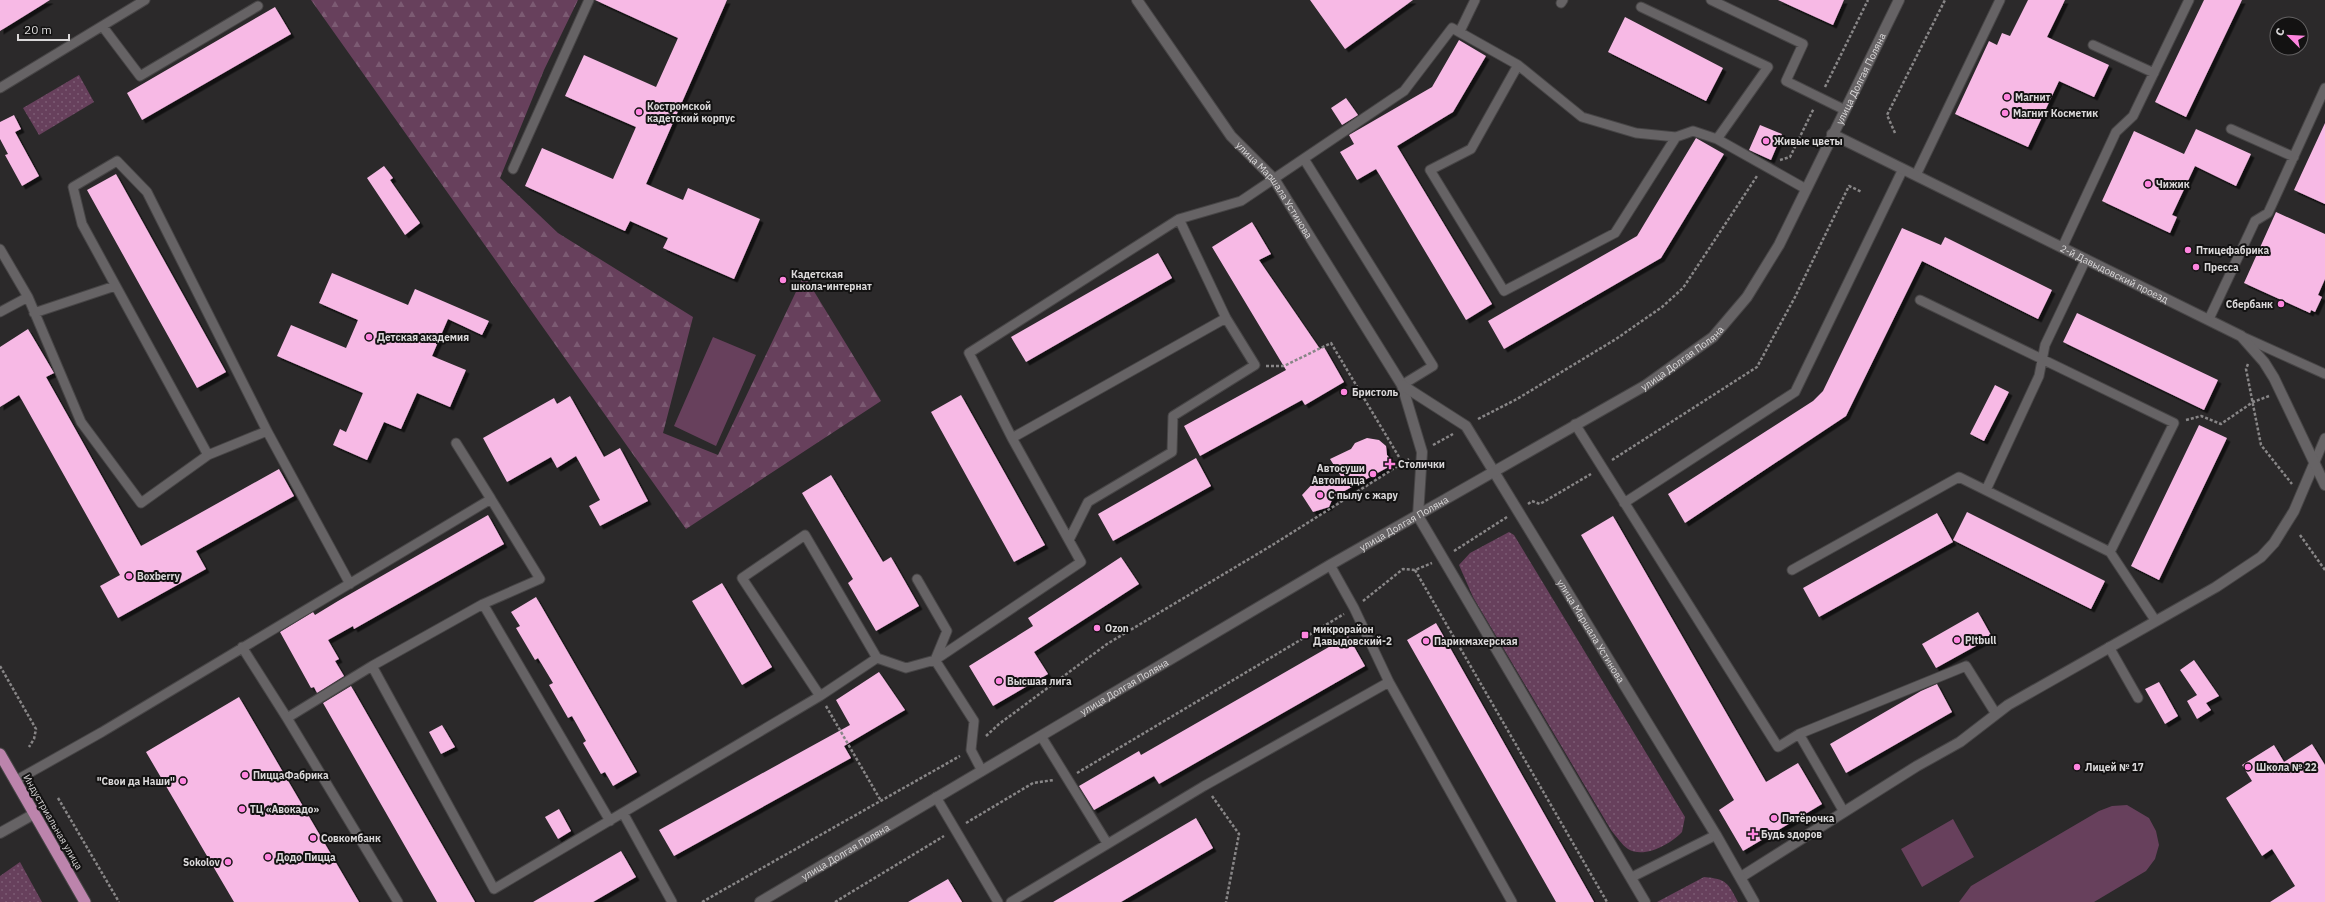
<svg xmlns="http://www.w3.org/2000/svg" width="2325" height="902" font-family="'IBM Plex Sans',sans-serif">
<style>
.grass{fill:url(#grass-dots)}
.forest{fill:url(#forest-firs)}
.garden{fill:#67405c}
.building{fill:#f7b9e5;filter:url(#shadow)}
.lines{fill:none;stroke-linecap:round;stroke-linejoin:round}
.service-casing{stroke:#474546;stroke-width:11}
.minor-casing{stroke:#474546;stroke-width:12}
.tertiary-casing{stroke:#474546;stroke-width:12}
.secondary-casing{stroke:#474546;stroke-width:12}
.trunk-casing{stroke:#474546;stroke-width:13}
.path{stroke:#888687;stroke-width:2.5;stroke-dasharray:3 2;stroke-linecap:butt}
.service{stroke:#666365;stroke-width:9}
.minor{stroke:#666365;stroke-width:10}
.tertiary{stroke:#666365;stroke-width:10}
.secondary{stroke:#666365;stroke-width:10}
.trunk{stroke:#bc84ac;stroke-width:11}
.poi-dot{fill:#fe85df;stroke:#131212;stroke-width:1.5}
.labels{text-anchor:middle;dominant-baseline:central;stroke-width:4;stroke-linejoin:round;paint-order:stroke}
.street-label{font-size:10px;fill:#dad8d9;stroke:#131212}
.poi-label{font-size:10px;font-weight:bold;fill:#dad8d9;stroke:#131212;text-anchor:start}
</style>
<defs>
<pattern id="grass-dots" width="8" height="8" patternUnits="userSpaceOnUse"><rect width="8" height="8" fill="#67405c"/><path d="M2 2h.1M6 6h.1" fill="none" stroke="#7c5b73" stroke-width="1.8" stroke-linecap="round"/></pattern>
<pattern id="forest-firs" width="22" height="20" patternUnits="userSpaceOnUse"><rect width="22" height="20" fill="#67405c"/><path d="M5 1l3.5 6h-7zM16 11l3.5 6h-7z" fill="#7c5b73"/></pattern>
<filter id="shadow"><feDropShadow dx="3.5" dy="3.5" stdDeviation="0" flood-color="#0009"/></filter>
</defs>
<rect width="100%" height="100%" fill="#2b292a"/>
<path class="grass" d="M79,75L94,102L39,135L23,108Z
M1509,532L1514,535L1685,817L1682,832C1671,844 1644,859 1628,849C1622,845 1616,836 1611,830L1473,597L1459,565L1470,553Z
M20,862L42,902H0V876Z
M1704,877C1727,879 1728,883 1738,902H1657Z"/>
<path class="forest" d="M311,0H578L544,70L500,178L558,233L693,317L663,433L718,455L804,275L881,401L686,529Z"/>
<path class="garden" d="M713,337L756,355L716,446L674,426Z
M2127,805L2149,818L2156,831L2159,845L2155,859L2146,871L2094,902H1959L1971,886L2099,811L2112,806Z
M1953,819L1974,857L1922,887L1901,849Z"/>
<path class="building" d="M0,0H50L0,31Z
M595,0H727L646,184L683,200L688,188L760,219L734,279L663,248L668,238L630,221L625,231L525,186L542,148L613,179L636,127L565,96L584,55L656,87L678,38Z
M1310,0H1413L1345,49Z
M1778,0H1844L1833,25Z
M2028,0H2065L2047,37L2109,65L2094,97L2059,81L2028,147L1955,114L1989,41L1997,45L2002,33L2010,36Z
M2204,0H2242L2186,117L2155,102Z
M275,7L291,34L142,120L127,93Z
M1625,17L1723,68L1706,101L1608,52Z
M1459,40L1486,56L1453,112L1397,146L1492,304L1466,320L1376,169L1357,180L1340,152L1354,144L1349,135L1432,87Z
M1346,98L1358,115L1342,125L1331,108Z
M14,115L21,129L15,132L39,176L22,186L5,155L8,154L0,139V122Z
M2325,123V204L2294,190Z
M1760,125L1782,134L1771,160L1749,150Z
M2196,129L2251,154L2236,186L2195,166L2172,215L2177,217L2170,233L2102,201L2134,131L2184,154Z
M1696,138L1724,154L1661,258L1504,349L1488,321L1637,236Z
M384,166L393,178L390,180L420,223L405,235L367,178Z
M116,174L226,372L197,388L87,190Z
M2276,212L2325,234V279L2318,295L2322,297L2315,312L2311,310L2310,313L2244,283Z
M1252,222L1271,254L1259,260L1320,349L1324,347L1344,382L1305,405L1302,400L1200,456L1184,426L1286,370L1212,247Z
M1902,228L1941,245L1945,237L2052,290L2038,319L1922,261L1846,416L1685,523L1668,494L1813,401L1823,391Z
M1158,253L1172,278L1026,362L1011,337Z
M332,273L408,305L415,289L489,321L482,335L448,319L432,356L466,370L450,407L417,393L401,429L384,422L367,460L333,445L340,429L346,432L363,393L277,356L291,325L346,348L358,320L319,303Z
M2077,313L2218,380L2204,410L2063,342Z
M28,329L54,373L46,377L141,546L279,469L294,496L196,551L206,569L118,618L100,586L120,575L19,395L0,407V347Z
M1995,385L2009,392L1984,441L1970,434Z
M961,395L1045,545L1014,562L931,412Z
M570,396L604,457L620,448L648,501L600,526L589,506L600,500L576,456L557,468L551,457L507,482L483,438L554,398L557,404Z
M2199,425L2227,438L2159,580L2131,566Z
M1367,438L1379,440L1386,446L1387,455L1394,464L1337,495L1332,500L1329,507L1313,512L1302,495L1316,480L1342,478L1330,459L1351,449L1355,443Z
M1196,458L1211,486L1113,541L1098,514Z
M831,475L883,562L891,557L919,606L876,631L848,583L853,579L802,493Z
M1967,512L2105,581L2091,609L1953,540Z
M1937,513L1953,542L1819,617L1803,588Z
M488,515L504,544L354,629L353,626L328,640L339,659L335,661L344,676L317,693L314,687L311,688L280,632L313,612L315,615L338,601Z
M1613,516L1766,782L1798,763L1822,804L1743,851L1719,810L1734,800L1581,535Z
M1121,557L1139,584L1034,652L1048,674L993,706L969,666L1033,626L1028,618Z
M722,583L772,667L742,685L692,601Z
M536,597L637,772L613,786L605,772L601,774L583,743L586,741L572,716L568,718L549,685L553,683L538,658L535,660L516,628L520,626L511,612Z
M1978,612L1992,637L1936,668L1922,644Z
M1436,623L1594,902H1556L1407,640Z
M1348,636L1365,666L1159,784L1154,776L1094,810L1079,786L1139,751L1141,755Z
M2194,660L2219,696L2206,703L2211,710L2197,719L2187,701L2197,695L2180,670Z
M879,672L905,710L844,746L851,758L674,856L659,830L850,725L836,700Z
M2159,682L2178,716L2165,724L2145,689Z
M1937,684L1952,712L1846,773L1830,744L1921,691Z
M351,686L475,902H437L323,703Z
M239,697L359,902H234L146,752Z
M442,725L455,747L441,754L429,732Z
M2312,744L2325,765V902H2270L2295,886L2272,849L2262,856L2226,798L2252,781L2242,765L2274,745L2284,762Z
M559,809L571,831L558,839L545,817Z
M1196,818L1213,848L1121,902H1053Z
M621,851L636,877L593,902H533Z
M948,879L962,902H908Z"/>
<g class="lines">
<g class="service-casing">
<path id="service" d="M1711,0L1803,44L1786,81L1845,110
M1561,3L1563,0
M1641,7L1768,67L1717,139
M103,27L140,76L258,6
M1460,31L1475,0
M2093,45L2154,73
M1518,65L1471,149L1430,170L1504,291L1615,233L1676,137
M0,88L145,0
M2231,129L2294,157
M1304,159L1433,366L1402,385
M513,169L589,0
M1916,175L2000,0
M1179,219L1241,201L1404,91L1452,28L1518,65L1582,117L1636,133L1676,137L1693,131L1717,139L1806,189
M2062,248L2116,132L2133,116L2189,0
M0,249L28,297L81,422L141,503L208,455L267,431L350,584
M1920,300L2174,423L2110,552L2155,620
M0,312L28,297
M34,313L115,286
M2209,319L2255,221L2268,213L2325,88
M2241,336L2325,374
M1575,424L1778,747L1799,734L1966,666L1996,714
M1012,438L969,353L1179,219L1226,318L1255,365L1173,416L1172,452L1088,502L1069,540
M208,455L82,224L73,187L117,161L147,192L267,431
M2314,464L2325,438
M1986,490L2039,376L2045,345L2086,259
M491,499L540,579L483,604L610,821
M1624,503L1795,392L1903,169
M1330,565L1354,608L1389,682L1512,902
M1792,570L1959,477L2110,552
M917,579L947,631L935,660
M242,647L287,718L398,902
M2109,647L2138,698
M935,660L1081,562L1012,438L1226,318
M372,666L483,604
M820,696L742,578L805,535L877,658
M287,718L372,666L494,889L820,696L877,658L906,668L935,660L974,721L971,750L982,771
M1799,734L1844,812
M1041,736L1107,843
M15,781L102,732L491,499L456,443
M936,797L998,902
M623,813L672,902
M1632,877L1716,835
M1011,902L1204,786L1389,682"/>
</g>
<g class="minor-casing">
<path id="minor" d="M1741,877L1917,766L1960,742L2008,705L2216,587L2261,557L2274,543L2294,511L2314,464"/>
</g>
<g class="tertiary-casing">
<g id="tertiary">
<path id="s1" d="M1137,0L1231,136L1274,179L1402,385L1422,452L1418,516L1645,902"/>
<path id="s2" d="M1832,134L2241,336L2264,362L2274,378L2325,485"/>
<path id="s3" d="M1402,385L1466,426L1716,835L1754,902"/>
<path d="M0,833L34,814"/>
</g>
</g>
<g class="secondary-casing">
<g id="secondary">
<path id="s4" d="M760,902L1330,565L1646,385L1713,337L1747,297L1779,245L1899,0"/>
</g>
</g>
<g class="trunk-casing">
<path id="trunk" d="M0,754L85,902"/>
</g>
<path class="path" d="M1825,87L1868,0
M1895,133L1887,115L1945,0
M1780,160L1790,157L1814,108
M2248,364L2246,369L2261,445L2292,484
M1266,366H1284L1331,343L1402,462
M1478,419L1517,399L1616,339L1662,307L1683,288L1757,176
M2186,420L2201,416L2221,424L2253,402L2269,396
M1433,445L1453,434
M1612,460L1757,367L1795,297L1849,186L1862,192
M1528,504L1532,501L1540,504L1591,474
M2300,535L2325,570
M1454,551L1507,517
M1415,570L1607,902
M1363,601L1403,569L1415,570L1432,563
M0,666L36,729L34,739L29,747
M826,706L881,801
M986,736L999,724L1107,644L1274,544L1409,459
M1077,773L1344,614
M1212,796L1239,834L1226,902
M58,798L119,902
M966,823L1033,783L1054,780
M702,902L960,756
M835,902L944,836"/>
<use href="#service" class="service"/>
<use href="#minor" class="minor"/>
<use href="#tertiary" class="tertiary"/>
<use href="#secondary" class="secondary"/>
<use href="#trunk" class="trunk"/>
</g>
<g class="poi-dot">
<circle cx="2007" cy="97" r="4"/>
<circle cx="639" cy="112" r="4"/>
<circle cx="2005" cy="113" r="4"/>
<circle cx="1766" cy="141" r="4"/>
<circle cx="2148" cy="184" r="4"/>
<circle cx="2188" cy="250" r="4"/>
<circle cx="2196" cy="267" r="4"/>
<circle cx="783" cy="280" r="4"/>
<circle cx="2281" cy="304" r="4"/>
<circle cx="369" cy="337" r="4"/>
<circle cx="1344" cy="392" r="4"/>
<path d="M1388 458h4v4h4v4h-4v4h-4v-4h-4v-4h4z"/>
<circle cx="1373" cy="474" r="4"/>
<circle cx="1320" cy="495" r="4"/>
<circle cx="129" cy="576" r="4"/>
<circle cx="1097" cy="628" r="4"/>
<rect x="1301" y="631" width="8" height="8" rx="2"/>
<circle cx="1957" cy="640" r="4"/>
<circle cx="1426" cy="641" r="4"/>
<circle cx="999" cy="681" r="4"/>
<circle cx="2077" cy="767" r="4"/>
<circle cx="2248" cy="767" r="4"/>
<circle cx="245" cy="775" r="4"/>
<circle cx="183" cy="781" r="4"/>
<circle cx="242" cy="809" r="4"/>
<circle cx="1774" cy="818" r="4"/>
<path d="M1751 828h4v4h4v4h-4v4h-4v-4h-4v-4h4z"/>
<circle cx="313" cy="838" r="4"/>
<circle cx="268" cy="857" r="4"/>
<circle cx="228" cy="862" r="4"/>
</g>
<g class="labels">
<g class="street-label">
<text stroke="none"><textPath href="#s4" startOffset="1407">улица Долгая Поляна</textPath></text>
<text stroke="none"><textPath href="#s1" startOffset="235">улица Маршала Устинова</textPath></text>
<text stroke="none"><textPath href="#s2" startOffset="315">2-й Давыдовский проезд</textPath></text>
<text stroke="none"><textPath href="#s4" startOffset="1071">улица Долгая Поляна</textPath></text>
<text stroke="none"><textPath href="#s4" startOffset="747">улица Долгая Поляна</textPath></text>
<text stroke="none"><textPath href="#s3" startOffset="316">улица Маршала Устинова</textPath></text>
<text stroke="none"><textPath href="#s4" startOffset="423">улица Долгая Поляна</textPath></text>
<text transform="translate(53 822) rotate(60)">Индустриальная улица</text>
<text stroke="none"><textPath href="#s4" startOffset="99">улица Долгая Поляна</textPath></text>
</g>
<g class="poi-label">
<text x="2015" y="97">Магнит</text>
<text x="647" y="106">Костромской<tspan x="647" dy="12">кадетский корпус</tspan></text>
<text x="2013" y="113">Магнит Косметик</text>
<text x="1774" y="141">Живые цветы</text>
<text x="2156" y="184">Чижик</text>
<text x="2196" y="250">Птицефабрика</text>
<text x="2204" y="267">Пресса</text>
<text x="791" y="274">Кадетская<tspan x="791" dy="12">школа-интернат</tspan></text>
<text x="2273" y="304" text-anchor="end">Сбербанк</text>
<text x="377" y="337">Детская академия</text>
<text x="1352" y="392">Бристоль</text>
<text x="1398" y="464">Столички</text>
<text x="1365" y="468" text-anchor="end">Автосуши<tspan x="1365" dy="12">Автопицца</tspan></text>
<text x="1328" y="495">C пылу с жару</text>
<text x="137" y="576">Boxberry</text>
<text x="1105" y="628">Ozon</text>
<text x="1313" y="629">микрорайон<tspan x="1313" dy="12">Давыдовский-2</tspan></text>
<text x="1965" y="640">Pitbull</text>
<text x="1434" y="641">Парикмахерская</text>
<text x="1007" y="681">Высшая лига</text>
<text x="2085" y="767">Лицей № 17</text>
<text x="2256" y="767">Школа № 22</text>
<text x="253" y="775">ПиццаФабрика</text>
<text x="175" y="781" text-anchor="end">"Свои да Наши"</text>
<text x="250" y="809">ТЦ «Авокадо»</text>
<text x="1782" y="818">Пятёрочка</text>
<text x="1761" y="834">Будь здоров</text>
<text x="321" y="838">Совкомбанк</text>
<text x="276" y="857">Додо Пицца</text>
<text x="220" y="862" text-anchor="end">Sokolov</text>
</g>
</g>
<g transform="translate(2289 36) rotate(294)"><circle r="19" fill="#131212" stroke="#636162"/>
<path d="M0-3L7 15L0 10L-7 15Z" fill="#fe85df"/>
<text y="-6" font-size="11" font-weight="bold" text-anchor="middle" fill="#dad8d9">С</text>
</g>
<path d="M18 34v6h51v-6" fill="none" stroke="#dad8d9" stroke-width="2"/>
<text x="24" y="34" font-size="12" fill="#dad8d9" stroke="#131212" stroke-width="3" paint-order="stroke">20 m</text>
</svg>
